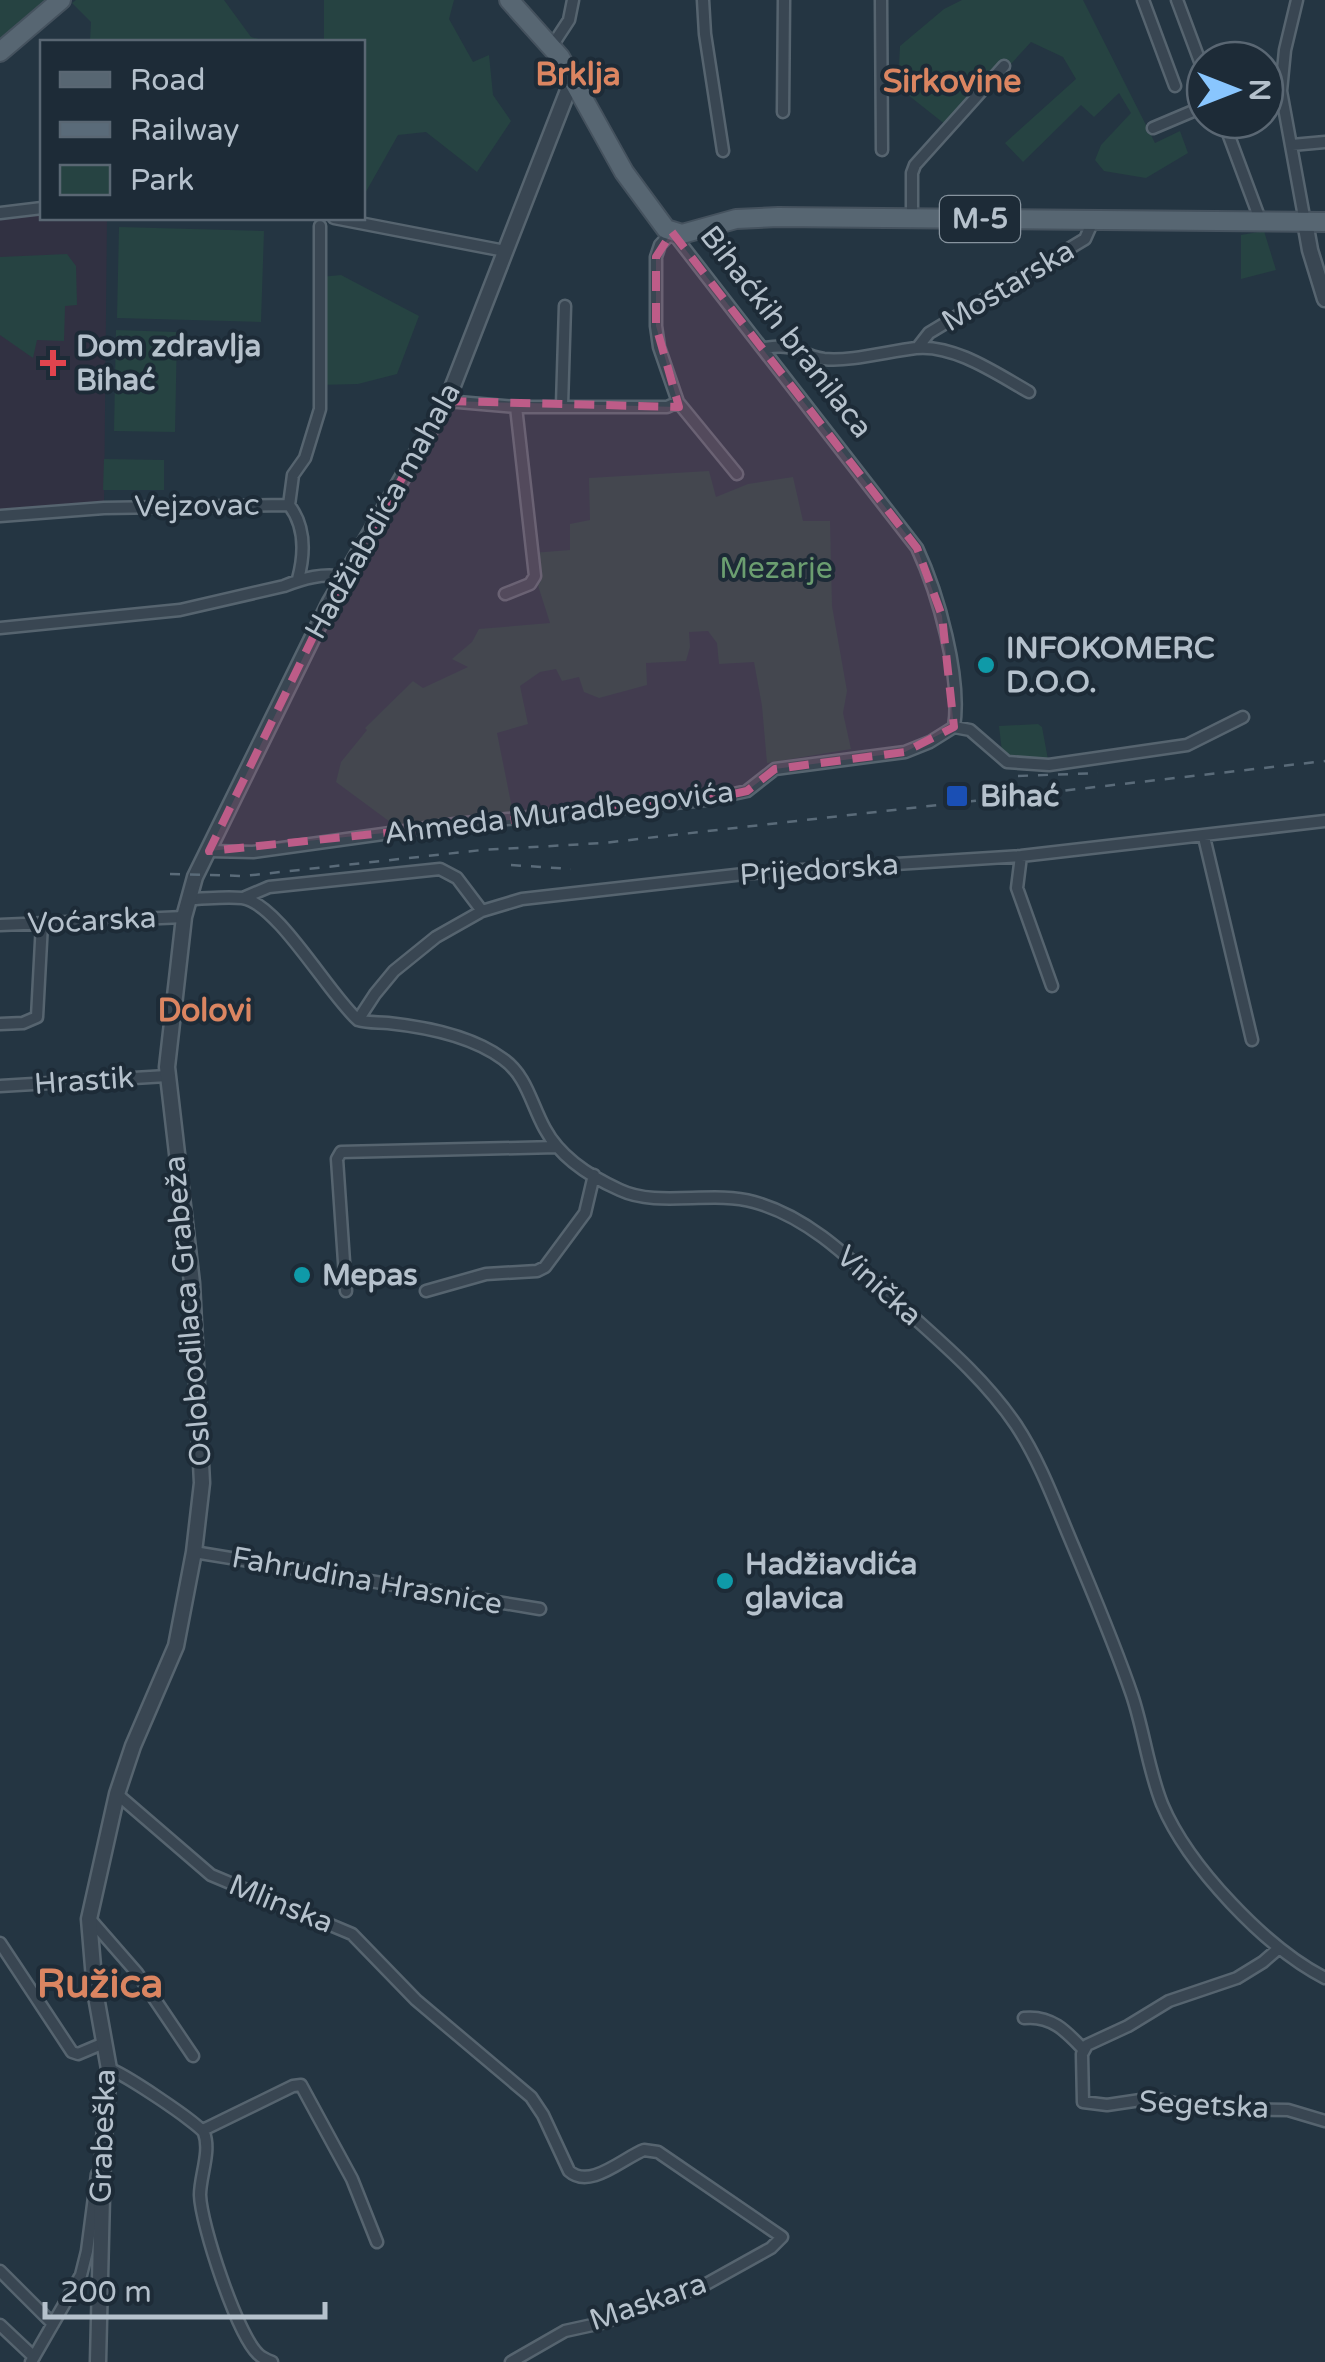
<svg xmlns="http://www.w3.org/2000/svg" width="1325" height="2362" font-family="'Varela Round',sans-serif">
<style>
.medical{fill:#313142}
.green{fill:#264342}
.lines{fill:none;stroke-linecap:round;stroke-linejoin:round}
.minor-casing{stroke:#56646f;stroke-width:15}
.tertiary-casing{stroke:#56646f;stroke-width:19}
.primary-casing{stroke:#45525e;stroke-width:22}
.minor{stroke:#394652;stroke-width:10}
.tertiary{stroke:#394652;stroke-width:14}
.primary{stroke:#576672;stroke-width:18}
.rail{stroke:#5a6b79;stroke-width:2.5;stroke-dasharray:10 10;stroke-linecap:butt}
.marked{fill:#bd5c88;fill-opacity:0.2;stroke:#bd5c88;stroke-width:8;stroke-dasharray:20 12;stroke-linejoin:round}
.health-dot{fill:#e0444e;stroke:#1d2b37;stroke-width:4}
.culture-dot{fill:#0f9aa8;stroke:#1d2b37;stroke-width:4}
.transit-dot{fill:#1a4fb4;stroke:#1d2b37;stroke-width:4}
.labels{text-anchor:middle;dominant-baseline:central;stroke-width:8;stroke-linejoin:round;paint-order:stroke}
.shield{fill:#1d2b37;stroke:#87949f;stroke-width:2.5}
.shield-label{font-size:28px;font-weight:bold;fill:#b5c1cc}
.street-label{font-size:30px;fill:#b5c1cc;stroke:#1d2b37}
.poi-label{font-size:30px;font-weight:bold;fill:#b5c1cc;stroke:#1d2b37;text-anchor:start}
.park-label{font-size:30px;fill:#6b9e70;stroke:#1d2b37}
.neighbourhood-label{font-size:32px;font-weight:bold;fill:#db8561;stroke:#1d2b37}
.district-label{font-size:40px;font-weight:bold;fill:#db8561;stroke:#1d2b37}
</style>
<rect width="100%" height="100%" fill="#243542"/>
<path class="medical" d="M42,208V218H107L104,508L0,516V213Z"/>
<path class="green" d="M0,0H50L5,38L0,37Z
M76,0H224L251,37L269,42H90L91,22L72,3Z
M324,0H454L449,19L473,62L489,55L493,95L511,121L477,172L426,132L398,135L363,197L362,42H301L324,39Z
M962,0H1083L1155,143L1180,131L1188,153L1146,178L1104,171L1095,160L1101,145L1131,113L1119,93L1094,117L1081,105L1023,162L1005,143L1076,79L1063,57L1031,42L951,129L898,87L900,46L944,9Z
M119,227L264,231L261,322L117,318Z
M1264,231L1276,270L1241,279V235Z
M67,254L76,266L77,305L65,306L64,341L37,340L33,358L0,335V257Z
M341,275L419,316L397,374L358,384L317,385L320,277Z
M116,330L177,332L175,432L114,431Z
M104,459L164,460V490H103Z
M709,471L716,497L748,484L793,477L803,521H830L832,606L847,691L843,713L851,749L767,763L762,706L754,662L719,664L717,643L708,631L689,632L690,647L686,661L646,663L647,685L599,698L584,692L579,677L562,681L556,669L540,672L520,686L528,724L497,733L514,818L401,830L336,782L341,762L367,730L365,728L413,681L423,688L468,667L452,659L472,642L479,629L550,623L535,576L532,553L570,550V524L590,520L589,478Z
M1038,724L1042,727L1049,765L1004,769L999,726Z"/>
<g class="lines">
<g class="minor-casing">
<path id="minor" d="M703,0L705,34L723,151
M881,0L882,150
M1143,0L1175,86
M1177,0L1205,75
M1297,0L1285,50L1281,91L1305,222
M552,46L569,20L573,0
M783,112L784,0
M1223,120L1261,222
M1153,128L1205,106
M1292,145L1325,142
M0,213L42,208
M334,218L505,251
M912,218V173L915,165L1004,66
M918,347L929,333L1085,239L1093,221
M765,348C798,342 797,355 824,359C850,362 889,351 916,348C954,344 997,374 1029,392
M447,401L516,407H667L678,402
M562,405L565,306
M737,474L678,402L659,347L656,326V257L660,245L672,232L917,548C938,593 962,677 954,727
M289,505L293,475L305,458L320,409V226
M289,505C306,527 305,553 298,579
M0,516L104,508L289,505
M505,594L530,584L535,576L516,407
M0,628L180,610L284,586C304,578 322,573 345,577
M954,727L970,730L1007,762L1049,765L1187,745L1243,717
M1204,837L1252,1040
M209,851L253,852L455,824L706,800L747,791L775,769L905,752L930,742L954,727
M1021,856L1017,888L1052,986
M243,898L269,887L440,869L457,878L482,911
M188,899C205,899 225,896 242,898C278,903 329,995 358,1020C368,1023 378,1022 388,1023C426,1027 472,1036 503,1059C527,1076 531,1104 545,1129C560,1157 591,1177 620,1190C658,1208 712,1190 754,1202C813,1218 857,1266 901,1306C941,1342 985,1379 1016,1425C1041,1463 1056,1506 1074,1548C1094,1596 1115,1645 1132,1695C1144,1731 1148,1769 1162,1804C1188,1866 1266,1948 1325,1978
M0,925L184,917
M358,1020L375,994L394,971L436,937L482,911L522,899L753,873L1021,856L1325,821
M0,1024L23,1023L37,1017L42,923
M0,1086L167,1076
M346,1291L337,1159L341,1152L557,1147
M426,1291L486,1274L537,1271L545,1267L585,1213L594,1175
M194,1552L540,1609
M117,1794L211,1875L352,1934L416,2000L531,2097L543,2115L569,2171C590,2190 623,2158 644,2150L658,2152L782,2237L771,2248L699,2288L639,2305L606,2322L565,2331L511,2362
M90,1919L137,1973L193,2056
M0,1943L72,2052L78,2054L104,2043
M1278,1949L1263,1962L1237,1978L1169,2001L1128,2026L1087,2045L1082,2054L1083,2102L1107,2105L1154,2098L1199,2109L1288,2110L1325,2121
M1024,2018C1051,2015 1066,2031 1083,2049
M109,2069C120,2071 200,2124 204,2133C211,2151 200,2176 200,2195C201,2225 237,2334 258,2354C262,2358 267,2360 272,2362
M203,2130L293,2086L301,2085L352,2179L377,2242
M0,2271L53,2324
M0,2325L34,2357
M31,2362L81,2275L87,2251L97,2174"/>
</g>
<g class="tertiary-casing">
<path id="tertiary" d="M1305,222L1310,250L1325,299
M98,2362L103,2155L109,2069L95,1991L89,1919L117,1794L133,1746L176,1646L194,1552L202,1483L192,1283L167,1067L184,917L195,877L330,602L447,401L572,80"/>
</g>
<g class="primary-casing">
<path id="primary" d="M509,0L560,57L624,172L666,229L682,234L736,219L778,217L1325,222
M0,52L61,0"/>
</g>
<use href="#minor" class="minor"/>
<use href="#tertiary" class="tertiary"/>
<use href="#primary" class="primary"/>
<path class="rail" d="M1018,776L1098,773
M511,865L571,869
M170,874L244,876L482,850L603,843L1325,761"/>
</g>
<path class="marked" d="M672,232L917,548L942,616L954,727L905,752L775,769L747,791L706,800L209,851L330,602L447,401L679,407L656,326V257Z"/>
<path class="health-dot" d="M48 348h10v10h10v10h-10v10h-10v-10h-10v-10h10z"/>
<g class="culture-dot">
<circle cx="986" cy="665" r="10"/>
<circle cx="302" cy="1275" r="10"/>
<circle cx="725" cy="1581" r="10"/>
</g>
<rect class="transit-dot" x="945" y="784" width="24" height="24" rx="5"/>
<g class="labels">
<rect class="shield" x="940" y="196" width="80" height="46" rx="8"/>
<g class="shield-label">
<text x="980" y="219">M-5</text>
</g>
<g class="street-label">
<text transform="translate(1008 286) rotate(-31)">Mostarska</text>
<text transform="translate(786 332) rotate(52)">Bihaćkih branilaca</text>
<text transform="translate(197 506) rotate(-1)">Vejzovac</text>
<text transform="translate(383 511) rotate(-61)">Hadžiabdića mahala</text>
<text transform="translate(559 813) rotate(-7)">Ahmeda Muradbegovića</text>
<text transform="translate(819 870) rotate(-4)">Prijedorska</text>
<text transform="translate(92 921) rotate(-3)">Voćarska</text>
<text transform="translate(84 1081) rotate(-4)">Hrastik</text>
<text transform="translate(879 1286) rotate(42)">Vinička</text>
<text transform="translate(188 1311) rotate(-95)">Oslobodilaca Grabeža</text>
<text transform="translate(367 1581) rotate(10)">Fahrudina Hrasnice</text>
<text transform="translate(281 1904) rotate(22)">Mlinska</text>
<text transform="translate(1204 2105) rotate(3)">Segetska</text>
<text transform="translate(103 2136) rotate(-88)">Grabeška</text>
<text transform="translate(648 2302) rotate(-19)">Maskara</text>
</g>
<g class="poi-label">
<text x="76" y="346">Dom zdravlja<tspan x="76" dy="34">Bihać</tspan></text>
<text x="1006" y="648">INFOKOMERC<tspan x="1006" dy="34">D.O.O.</tspan></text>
<text x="980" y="796">Bihać</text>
<text x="322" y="1275">Mepas</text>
<text x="745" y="1564">Hadžiavdića<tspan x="745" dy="34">glavica</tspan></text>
</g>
<g class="park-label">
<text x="776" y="568">Mezarje</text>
</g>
<g class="neighbourhood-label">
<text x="578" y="75">Brklja</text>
<text x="952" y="82">Sirkovine</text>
<text x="205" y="1011">Dolovi</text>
</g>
<g class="district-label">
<text x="100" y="1984">Ružica</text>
</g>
</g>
<rect x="40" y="40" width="325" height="180" fill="#1d2b37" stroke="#5a6773" stroke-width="2.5"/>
<rect x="60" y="72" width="50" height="15" fill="#576672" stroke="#5a6773" stroke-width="2.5"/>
<text x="130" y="90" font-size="30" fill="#b5c1cc">Road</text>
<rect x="60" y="122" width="50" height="15" fill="#5a6b79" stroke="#5a6773" stroke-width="2.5"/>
<text x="130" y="140" font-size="30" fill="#b5c1cc">Railway</text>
<rect x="60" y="165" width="50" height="30" fill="#264342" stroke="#5a6773" stroke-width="2.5"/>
<text x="130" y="190" font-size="30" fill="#b5c1cc">Park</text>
<g transform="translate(1235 90) rotate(90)"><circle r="48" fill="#1d2b37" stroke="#5a6773" stroke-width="2.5"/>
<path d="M0-8L18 38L0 25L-18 38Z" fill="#89c6fe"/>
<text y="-15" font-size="28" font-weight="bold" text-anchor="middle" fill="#b5c1cc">N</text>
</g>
<path d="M45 2302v15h280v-15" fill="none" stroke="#b5c1cc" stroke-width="5"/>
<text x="60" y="2302" font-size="30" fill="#b5c1cc" stroke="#1d2b37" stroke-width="8" paint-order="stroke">200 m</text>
</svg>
